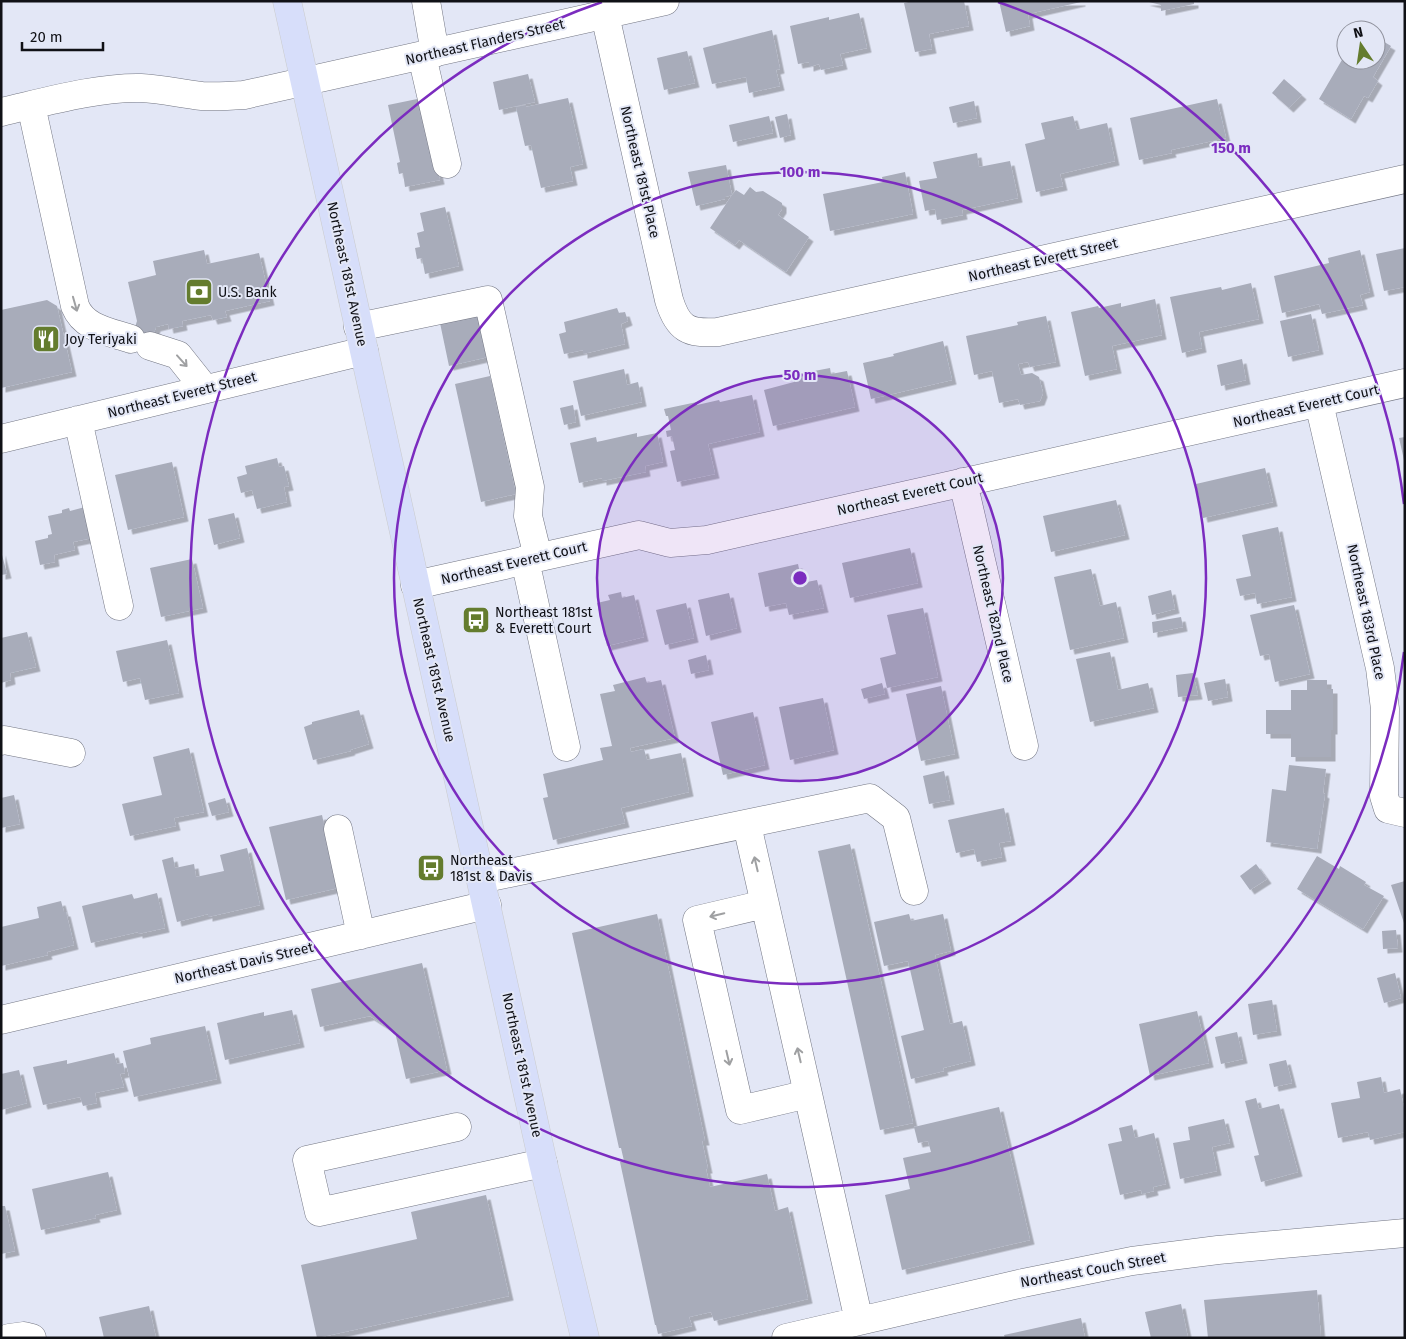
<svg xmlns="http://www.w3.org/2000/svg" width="1406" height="1339" font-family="'Fira Sans',sans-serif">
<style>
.building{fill:#a8acba;filter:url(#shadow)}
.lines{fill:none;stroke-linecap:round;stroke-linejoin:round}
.minor-casing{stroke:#737683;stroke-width:29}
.major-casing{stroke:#cacbcc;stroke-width:29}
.minor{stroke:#fff;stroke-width:28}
.major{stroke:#d7defa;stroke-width:28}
.oneway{stroke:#9fa0a2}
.ring{fill:none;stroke:#7b2cbf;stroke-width:2.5}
.labels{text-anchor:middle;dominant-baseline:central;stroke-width:4;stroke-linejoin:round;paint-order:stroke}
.street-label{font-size:14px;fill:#101116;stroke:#e3e7f6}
.poi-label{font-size:14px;fill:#101116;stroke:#e3e7f6;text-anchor:start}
.centre{fill:#7b2cbf;stroke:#e3e7f6;stroke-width:2.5}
.ring-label{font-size:15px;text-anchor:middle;font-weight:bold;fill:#7b2cbf;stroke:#e3e7f6;stroke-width:4;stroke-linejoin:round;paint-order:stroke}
</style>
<defs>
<filter id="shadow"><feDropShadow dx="4.5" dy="4.5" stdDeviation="0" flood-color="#0004"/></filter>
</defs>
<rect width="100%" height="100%" fill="#e3e7f6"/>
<path class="building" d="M913,1H964L969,26L929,34L932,49L915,52L904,3Z
M999,1H1081V2L1028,14L1030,26L1006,32Z
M1145,1H1194V4L1161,11V5Z
M859,13L867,48L840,54L843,65L821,70L819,64L809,67V62L798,64L790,26L829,17V20Z
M772,30L780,69L776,70L780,86L749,93L746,77L712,84L703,48Z
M1376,37L1391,46L1373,77L1378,81L1368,98L1364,96L1351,119L1319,99L1346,53V60H1376Z
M687,51L695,83L664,90L657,58Z
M528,74L535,102L499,110L493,82Z
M1284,79L1302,95L1289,108L1272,93Z
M422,98L440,180L405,187L403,173L399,174L397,163L400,162L388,105Z
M568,98L583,164L570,167L573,181L541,188L531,145L525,146L516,107L526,105V107Z
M1217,99L1226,138L1171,150L1172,153L1139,160L1130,118Z
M974,101L977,118L953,123L949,107Z
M787,114L791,135L780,138L775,117Z
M769,116L773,133L733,142L729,125Z
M1073,116L1077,130L1107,123L1115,161L1060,174L1063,186L1036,192L1025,144L1045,139L1041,123Z
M977,153L979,167L1010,161L1018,198L962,210L963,215L937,220L935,209L925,211L919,181L937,178L933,162Z
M726,165L732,195L736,190L744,195L750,187L756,192L763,191L782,203V209L778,215L809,237L786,272L739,240L735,245L710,228L732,195L725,197V199L696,206L688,172Z
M905,172L913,214L830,231L823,194L883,182L882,177Z
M445,207L459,266L425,274L422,258L417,259L415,248L420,247L417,233L424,231L420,213Z
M1405,248V287L1384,291L1376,254Z
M204,250L207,264L259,253L270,301L225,311L227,317L213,320L211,315L182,321L183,326L169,329L168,324L156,327L149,349L130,343L137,321L128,282L156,275L153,261Z
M1360,250L1370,292L1360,295L1363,305L1322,314L1319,304L1282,313L1274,276L1329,263L1328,258Z
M1251,283L1259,319L1199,332L1202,348L1182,353L1170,297L1221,287L1222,290Z
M1155,299L1162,335L1112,346L1117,369L1085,376L1071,312L1098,306L1099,308L1121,303V307Z
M47,300L57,306L72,372L1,388V310Z
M617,308L619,313L625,312L628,321L621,324L625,344L583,354V350L564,354L559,334L566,332L564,322Z
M1311,314L1319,350L1288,357L1280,321Z
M478,315L488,357L449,366L440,323Z
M1046,316L1056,362L1030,367L1028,362L1018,364L1021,375L1032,373L1039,377L1043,393L1040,401L1020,405L1018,399L999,403L992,371L974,375L966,336L1018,325L1017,322Z
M943,341L952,380L871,399L863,363L894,356L893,354Z
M1242,359L1246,380L1221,386L1217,365Z
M830,368L831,374L847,371L855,407L773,426L764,390L794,382L793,375Z
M624,369L627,385L638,382L642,402L581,416L573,381Z
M490,376L516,494L481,502L455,384Z
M752,395L760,432L708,444L715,474L677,482L670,451L675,450L672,436L667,437L666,431L671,430L668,416H666L664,409L697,402V405L719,400L720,402Z
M573,405L576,422L564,425L560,408Z
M637,433V437L657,433L663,462L645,466L646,472L602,481V478L579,483L570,443L596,437L597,442Z
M1405,437V460H1404L1399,438Z
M277,458L279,467L284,466L289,486L284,487L287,502L257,509L252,490L241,493L237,477L247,474L245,466Z
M172,462L184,517L128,530L115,475Z
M1265,468L1273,502L1203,518L1196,484Z
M1116,500L1125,535L1051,552L1043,516Z
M85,507L92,538L73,542L75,550L54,555L55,562L40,565L35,541L48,538V535L52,534L48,516L62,513V510L69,508L70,511Z
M234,513L240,538L214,545L208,519Z
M1278,527L1292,597L1257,604L1255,593L1240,596L1236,579L1251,576L1242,535Z
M910,548L918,583L850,598L842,563Z
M1,551L7,574L1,575Z
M192,559L203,608L161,617L150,568Z
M798,564L802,583L817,580L824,608L789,615L786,603L765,607L758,573Z
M1091,569L1100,606L1116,602L1124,638L1070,650L1054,577Z
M1171,590L1175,609L1152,615L1148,596Z
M621,592L622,598L634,595L644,637L607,646L597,603L610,600L608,595Z
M729,593L737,628L706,636L698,600Z
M686,603L694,638L665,645L656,610Z
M1294,605L1310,674L1275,682L1269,654L1260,656L1250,615Z
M923,608L938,677L887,688L880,658L896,654L887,615Z
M1181,617L1183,627L1153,633L1152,622Z
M27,632L36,667L10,673L11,680L1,683V638Z
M167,640L179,693L145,700L140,678L123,682L116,651Z
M1110,652L1118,690L1148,683L1154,708L1090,722L1076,659Z
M706,655L709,670L691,674L688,660Z
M1193,673L1198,695L1178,697L1176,675Z
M645,677L647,683L661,680L675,738L630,748L631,752L644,749L647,760L681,753L689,792L621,808L625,823L553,840L543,798L548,797L543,774L603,760L600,748L612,746L600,694L615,691L613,685Z
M1225,679L1228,697L1208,701L1204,683Z
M1307,680H1327V689H1333V730H1331V757H1291V734H1266V710H1291V690H1307Z
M882,683L885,694L864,699L861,689Z
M941,686L955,754L921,761L906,694Z
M823,698L834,750L790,760L779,707Z
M359,710L369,744L350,750L351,751L313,760L304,727L312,724V722Z
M753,712L765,765L723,775L711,722Z
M189,748L204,812L174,818L176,826L130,836L122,804L162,795L153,757Z
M1289,765L1326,769L1323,793L1325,794L1317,849L1266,842L1272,789L1286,791Z
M944,771L950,800L929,804L923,776Z
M14,795L20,824L1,828V798Z
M225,798L229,812L212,816L208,803Z
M1004,808L1011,841L999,843L1002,857L977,862L974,849L956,853L948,820Z
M322,815L338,888L286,900L269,827Z
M850,844L913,1123L880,1130L818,851Z
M247,848L260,905L208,917V914L177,922L162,860L173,857L175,868L194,864L196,877L224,871L220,855Z
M1317,856L1339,869L1340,866L1366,882L1364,885L1384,896L1363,929L1297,889Z
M1256,864L1267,879L1250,890L1240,876Z
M1405,881V923H1404L1391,885Z
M157,893L165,928L138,934V932L91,943L82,906L132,894L134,899Z
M61,901L64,912H66L74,945L47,952L48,955L1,966V927L39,918L37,907Z
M657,914L705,1141H702L708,1169H706L710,1187L767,1174L775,1211L788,1207L808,1299L714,1321L711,1312L689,1317L692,1326L658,1334L656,1325H655L620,1162L624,1161L621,1148H619L572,933Z
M909,914L911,921L943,914L951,951L935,955L950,1024L962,1021L971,1061L943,1068L944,1071L911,1079L901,1036L924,1030L908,961L884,966L874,922Z
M1396,930L1398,948L1383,949L1382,931Z
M422,963L447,1070L406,1079L395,1032L370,1016L320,1027L311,989Z
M1395,973L1401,998L1384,1003L1377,978Z
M1272,1000L1277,1031L1253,1035L1248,1004Z
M292,1010L300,1043L225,1060L217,1023L264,1012V1016Z
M1197,1011L1209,1063L1150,1076L1139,1024Z
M205,1026L217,1079L134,1097L123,1051L151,1044L150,1038Z
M1237,1032L1243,1059L1221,1064L1215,1037Z
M114,1053L117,1064L123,1063L125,1073L120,1074L124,1087L95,1093L97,1103L83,1106L80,1097L43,1105L33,1067L67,1060V1064Z
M1286,1060L1292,1083L1274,1087L1269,1064Z
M19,1070L27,1103L1,1110V1074Z
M1381,1077L1384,1093L1400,1089L1405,1112V1132L1370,1140L1368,1132L1338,1138L1331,1103L1360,1098L1357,1082Z
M1256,1098L1259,1109L1279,1104L1298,1172L1261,1182L1254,1156L1259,1155L1245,1101Z
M999,1107L1030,1240L902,1270L885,1195L910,1189L903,1158L931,1152L928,1141L918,1143L914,1127Z
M1224,1119L1230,1143L1212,1147L1217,1171L1180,1179L1173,1143L1190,1140L1188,1127Z
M1132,1125L1135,1138L1154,1133L1166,1184L1153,1187L1154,1191L1142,1194L1141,1190L1120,1195L1108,1144L1122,1141L1119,1128Z
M108,1172L117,1210L95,1215L96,1218L41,1230L32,1189Z
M486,1195L509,1296L317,1338L301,1265L417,1239L411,1212Z
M1,1206H5L15,1251L1,1254Z
M1317,1290L1321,1337L1208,1338L1204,1300Z
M1181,1304L1188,1338H1151L1145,1312Z
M149,1306L156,1338H104L99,1317Z
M1081,1318L1085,1338H1005L1004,1335Z"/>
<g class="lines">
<g class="minor-casing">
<path id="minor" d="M426,1L435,53
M605,15L669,300C678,329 688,334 718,332L1405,179
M422,56L447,164
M31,105L75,306C84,329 111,332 131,339
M1,112C45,102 97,87 141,88C162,89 182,94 202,96C216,97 230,96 244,95L665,1
M358,327L488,300L530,487L528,516L538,557
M150,346L178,355L205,389
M1319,403L1380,668L1385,709L1384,796L1388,809L1405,813
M78,420L119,606
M1,439L364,351
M963,482L1024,746
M525,560L566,747
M415,585L639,535L670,543L707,540L1405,383
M1,741L4,740L71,753
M747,825L808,1094L740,1110L697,920L765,904
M338,829L361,935
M481,879L870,798L896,818L914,891
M1,1020L487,905
M808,1094L859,1321
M457,1127L307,1160L319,1212L543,1163
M9,1338L24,1336L32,1338
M786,1338L1023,1283L1132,1261L1218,1250L1405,1233"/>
</g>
<g class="major-casing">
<path id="major" d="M287,1L543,1163L585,1338"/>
</g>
<use href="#minor" class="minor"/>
<use href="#major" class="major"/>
</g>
<defs><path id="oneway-shaft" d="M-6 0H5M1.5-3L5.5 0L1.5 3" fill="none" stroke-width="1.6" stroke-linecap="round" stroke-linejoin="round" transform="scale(1.25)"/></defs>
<g class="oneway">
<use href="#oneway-shaft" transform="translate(75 304) rotate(74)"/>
<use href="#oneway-shaft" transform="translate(182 361) rotate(48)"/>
<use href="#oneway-shaft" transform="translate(756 864) rotate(-103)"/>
<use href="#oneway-shaft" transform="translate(717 915) rotate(167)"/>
<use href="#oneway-shaft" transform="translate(799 1055) rotate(-103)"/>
<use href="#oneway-shaft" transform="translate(728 1058) rotate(77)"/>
</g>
<circle cx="800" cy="578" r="203" fill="#7b2cbf" fill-opacity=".12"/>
<g class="ring">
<circle cx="800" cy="578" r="203"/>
<circle cx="800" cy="578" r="406"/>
<path d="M1404 652A609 609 0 1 1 602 2M998 2A609 609 0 0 1 1404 504"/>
</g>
<defs>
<g id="bank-square" transform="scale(1.4375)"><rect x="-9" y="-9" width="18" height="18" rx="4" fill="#647c2e" stroke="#e3e7f6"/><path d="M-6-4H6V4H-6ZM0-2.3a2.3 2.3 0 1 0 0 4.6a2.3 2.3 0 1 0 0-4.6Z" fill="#fff"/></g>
<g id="restaurant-square" transform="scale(1.4375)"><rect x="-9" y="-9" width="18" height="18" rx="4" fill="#647c2e" stroke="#e3e7f6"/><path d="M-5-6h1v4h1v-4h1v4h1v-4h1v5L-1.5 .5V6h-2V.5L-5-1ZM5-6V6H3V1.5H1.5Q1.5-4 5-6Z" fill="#fff"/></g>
<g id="bus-square" transform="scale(1.4375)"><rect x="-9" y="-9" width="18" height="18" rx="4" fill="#647c2e" stroke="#e3e7f6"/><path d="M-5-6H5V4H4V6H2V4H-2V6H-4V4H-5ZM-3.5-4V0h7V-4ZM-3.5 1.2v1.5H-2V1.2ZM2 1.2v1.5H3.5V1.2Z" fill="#fff"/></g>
</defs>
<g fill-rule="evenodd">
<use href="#bank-square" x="199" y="292"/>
<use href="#restaurant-square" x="46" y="339"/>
<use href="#bus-square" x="476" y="620"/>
<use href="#bus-square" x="431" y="868"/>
</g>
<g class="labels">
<g class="street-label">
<text transform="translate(485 42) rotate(-13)">Northeast Flanders Street</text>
<text transform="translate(640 172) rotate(77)">Northeast 181st Place</text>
<text transform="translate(1043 260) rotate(-13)">Northeast Everett Street</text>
<text transform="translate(347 274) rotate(78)">Northeast 181st Avenue</text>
<text transform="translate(182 395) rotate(-14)">Northeast Everett Street</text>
<text transform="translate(1306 406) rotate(-13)">Northeast Everett Court</text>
<text transform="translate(910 494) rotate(-13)">Northeast Everett Court</text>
<text transform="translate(514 563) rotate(-13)">Northeast Everett Court</text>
<text transform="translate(1366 612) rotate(78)">Northeast 183rd Place</text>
<text transform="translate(993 614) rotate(77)">Northeast 182nd Place</text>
<text transform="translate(434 670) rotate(77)">Northeast 181st Avenue</text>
<text transform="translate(244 963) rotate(-13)">Northeast Davis Street</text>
<text transform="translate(522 1065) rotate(78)">Northeast 181st Avenue</text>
<text transform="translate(1093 1270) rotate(-10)">Northeast Couch Street</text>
</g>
<g class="poi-label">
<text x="218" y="292">U.S. Bank</text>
<text x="65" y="339">Joy Teriyaki</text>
<text x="495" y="612">Northeast 181st<tspan x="495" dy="16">&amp; Everett Court</tspan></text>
<text x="450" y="860">Northeast<tspan x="450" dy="16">181st &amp; Davis</tspan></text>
</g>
</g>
<circle cx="800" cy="578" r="8" class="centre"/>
<g class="ring-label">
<text x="1231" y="153">150 m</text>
<text x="800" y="177">100 m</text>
<text x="800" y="380">50 m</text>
</g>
<rect width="1406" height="1339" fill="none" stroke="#101116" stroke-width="5"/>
<g transform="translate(1361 45) rotate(347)"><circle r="24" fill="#e3e7f6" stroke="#8f919c"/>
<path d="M0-4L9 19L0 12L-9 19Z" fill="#647c2e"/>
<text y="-8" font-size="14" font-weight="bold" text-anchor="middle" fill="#101116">N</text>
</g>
<path d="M22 42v8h81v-8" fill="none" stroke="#101116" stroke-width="2.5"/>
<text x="30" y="42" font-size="15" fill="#101116" stroke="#e3e7f6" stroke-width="4" paint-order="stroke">20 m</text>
</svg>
